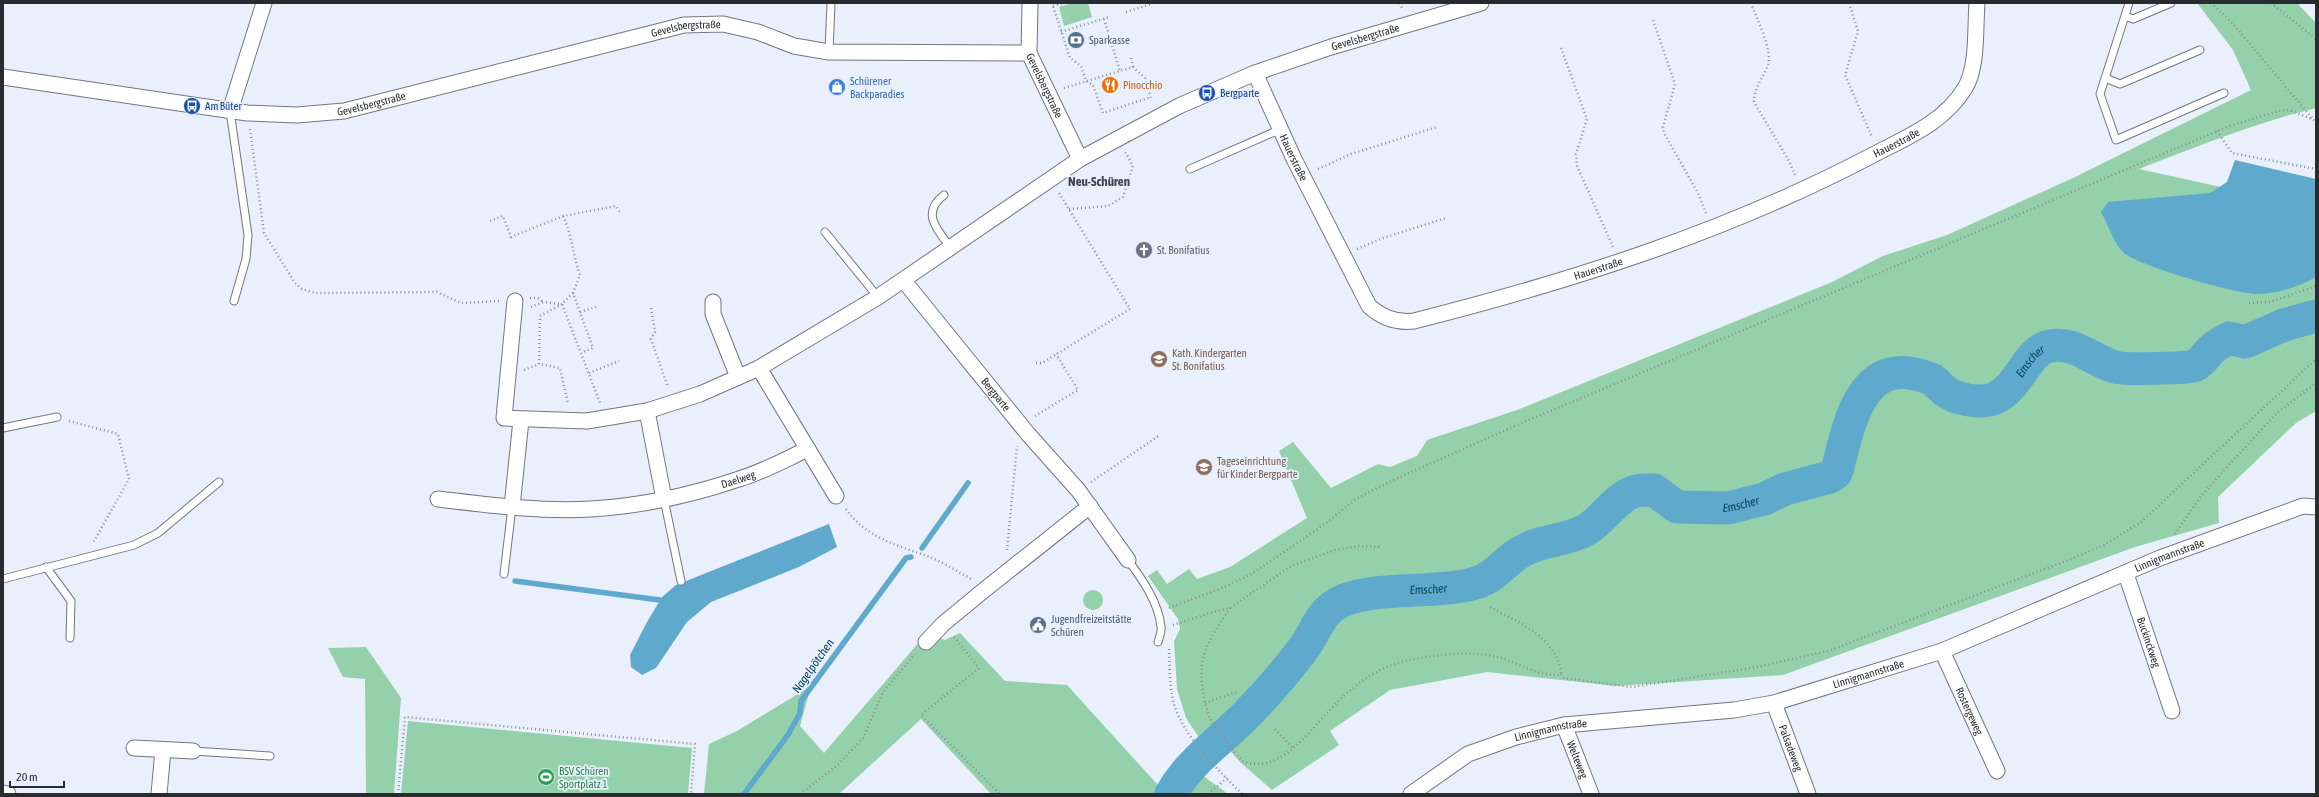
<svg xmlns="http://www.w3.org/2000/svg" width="2319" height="797" font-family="'Asap Condensed',sans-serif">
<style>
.green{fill:#94d1aa}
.water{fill:#5fa9cc}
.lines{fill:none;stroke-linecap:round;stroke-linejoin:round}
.stream{stroke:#5fa9cc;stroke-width:5.5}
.river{stroke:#5fa9cc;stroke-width:33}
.lane-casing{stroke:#727680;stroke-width:9}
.street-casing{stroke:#727680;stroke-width:17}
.path{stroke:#8a8f96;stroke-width:2.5;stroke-dasharray:1 3;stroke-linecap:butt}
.lane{stroke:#fff;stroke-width:7}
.street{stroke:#fff;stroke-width:15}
.labels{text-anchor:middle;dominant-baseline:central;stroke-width:3.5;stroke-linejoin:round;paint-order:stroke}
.street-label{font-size:11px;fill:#282b2f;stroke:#eaf0fb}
.service-label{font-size:11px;fill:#4e5e75;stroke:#eaf0fb;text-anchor:start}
.shop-label{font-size:11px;fill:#366cbe;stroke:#eaf0fb;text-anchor:start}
.food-label{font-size:11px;fill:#c56008;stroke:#eaf0fb;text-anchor:start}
.transit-label{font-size:11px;fill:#164399;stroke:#eaf0fb;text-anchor:start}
.worship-label{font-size:11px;fill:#5b616d;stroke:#eaf0fb;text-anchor:start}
.education-label{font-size:11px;fill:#785e54;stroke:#eaf0fb;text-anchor:start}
.leisure-label{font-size:11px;fill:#27864d;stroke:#eaf0fb;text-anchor:start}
.water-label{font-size:12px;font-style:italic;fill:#05465e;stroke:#eaf0fb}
.quarter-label{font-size:13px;font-weight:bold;fill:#41454e;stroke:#eaf0fb}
</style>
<rect width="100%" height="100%" fill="#eaf0fb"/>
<path class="green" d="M1073,3H1088L1092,17L1064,26L1059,7Z
M2197,3H2297L2316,23V108C2255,123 2198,146 2139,169L2316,208V411L2296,423L2218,497L2219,523L2135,547L1783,675L1616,686L1487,672L1390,690L1330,731L1339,745L1272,790L1240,762L1216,735L1204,745L1186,718L1177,689L1174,641L1180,629L1178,619L1148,576L1157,570L1167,584L1189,569L1197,579L1230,567L1307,518L1279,451L1293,442L1331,488L1378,464L1390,467L1417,456L1427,440L1517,410L1832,282L1883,256L1947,235L2075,177L2251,90L2233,50Z
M1083 600a10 10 0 1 1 20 0a10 10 0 1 1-20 0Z
M960,633L1005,681L1067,685L1166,794H991L921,719L839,794H704L709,744L737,731L811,686L800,726L824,753L926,634L945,640Z
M366,647L401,698L394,794H366L365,679L343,677L328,648Z
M408,721L692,748L688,794H401Z
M1187,764L1228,794H1166Z"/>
<path class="water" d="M2235,160L2316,179V277C2299,287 2278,293 2258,294C2239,295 2135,265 2123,252C2113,242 2108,224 2101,212L2108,202L2210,193L2227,182Z
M829,524L837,547L799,567L711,602L687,622L656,668L642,675L631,667L630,655L647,622L662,597L676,585Z"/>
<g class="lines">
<path class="stream" d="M922,548L968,483
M515,581L660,600
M744,794L788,735L800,713L801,701L906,558L911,557"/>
<path class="river" id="s1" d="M1171,794C1188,763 1219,742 1244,717C1265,696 1285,673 1303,649C1314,635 1318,618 1332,607C1363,583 1439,596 1479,582C1496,576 1506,560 1521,552C1542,539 1564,542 1586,530C1602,521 1618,495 1636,491C1641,490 1648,490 1654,490L1677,507L1728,508L1764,499L1785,489L1830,477L1836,473L1838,467C1850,418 1864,351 1931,379C1936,381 1940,387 1945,391C1956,399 1968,401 1982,401C2018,400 2023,351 2050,346C2075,341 2093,361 2115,367C2123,370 2187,368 2194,366C2202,362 2205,356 2211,350C2216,345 2222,342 2229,338L2245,342L2284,325L2316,316"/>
<g class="lane-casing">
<path id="lane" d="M2129,3L2100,94L2116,140L2224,93
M2125,16L2133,19L2171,3
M829,52L831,3
M2105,78L2120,84L2200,50
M230,111L248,235L246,259L234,301
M1190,169L1281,129
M944,195C920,213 938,231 951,248
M825,232L878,297
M3,428L57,417
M664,499L681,581
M1128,560C1142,579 1159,603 1161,627C1162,632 1159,638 1158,642
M46,567L71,601L70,638
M504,574L512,507
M3,579L134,545L158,533L219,482
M193,751L270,756"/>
</g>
<g class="street-casing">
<g id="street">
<path id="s2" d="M1030,3L1029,53L1080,159"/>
<path id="s3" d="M1255,73L1294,159L1369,306C1382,318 1396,323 1414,321C1572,281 1726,232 1871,156C1905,138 1944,123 1965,88C1978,67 1975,28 1977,3"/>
<path id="s4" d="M3,77L247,113L297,115L344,111L684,25L723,24L758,32L794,46L829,52L1029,53"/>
<path d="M230,111L264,3"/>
<path id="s5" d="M904,281L1028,434L1078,490L1128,560"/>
<path id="s6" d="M515,301L504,418L587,421L647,411L700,394L759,368L878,297L1080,159L1179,106L1255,73L1331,47L1481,3"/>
<path d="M713,302V314L738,377"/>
<path d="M759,368L836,496"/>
<path d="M647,411L664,499"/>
<path id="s7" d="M438,499C488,505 540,512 591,509C641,506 692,495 739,479C763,472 786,459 808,449"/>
<path d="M512,507L521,420"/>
<path id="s8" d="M2126,574L2172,711"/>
<path d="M926,642L943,624L983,591L1090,506"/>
<path id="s9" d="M1942,651L1997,771"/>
<path id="s10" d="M1774,703L1808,794"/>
<path id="s11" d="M1564,725L1591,794"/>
<path d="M134,748L193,751"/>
<path d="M3,793L8,794"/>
<path d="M159,794L163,750"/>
<path id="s12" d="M1411,794L1468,754L1516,737L1564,725L1734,710L1774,703L1942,651L2160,558L2303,506L2316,507"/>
</g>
</g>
<path class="path" d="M1052,3L1070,58L1081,66L1086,81L1093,85L1103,113L1151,97
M1400,3L1402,8
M1751,3C1756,17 1773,51 1768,65C1764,77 1753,88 1754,102L1789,161L1795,175
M1849,3L1858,31L1845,75L1872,137
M2211,3L2234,25L2312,118
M2271,3L2316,39
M1053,6L1063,3
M1126,12L1151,4
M1104,19L1120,71
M1653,20L1675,84L1663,127L1664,133L1698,193L1706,213
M1061,32L1109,17
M1561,48L1587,119L1576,154L1577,166L1613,247
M1131,58L1133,67
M1064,88L1133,67L1145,78L1151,98
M250,129L264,233L295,283L302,289L315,293L437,292L461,303L499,301
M2217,131L2232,153L2316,169
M1318,169L1351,154L1437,127
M1069,209L1108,206L1123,197L1133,166L1125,152
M563,216C572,236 573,255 580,275L573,293L593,348L582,352
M490,221L503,216L511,237L563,216L616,206L621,214
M1357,249L1383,238L1446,218
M573,293L562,304L600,403
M530,298H538L543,302
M2249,303L2270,302L2316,286
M562,304L540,316L539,364L560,368L568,404
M531,307L543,302L561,304
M651,308L655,332L651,339L668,387
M580,312L599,306
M1036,363H1042L1130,309L1059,193
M524,370L539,364
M589,373L619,361
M1035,416L1078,390L1056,354
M69,421L118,434L129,479L93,543
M1091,482L1160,435
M846,509C866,538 899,546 930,557C944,563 957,571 971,579
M2175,534L2201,496L2239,454L2277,413L2316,383
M1007,550L1017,446
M1169,608L1224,587L1250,575L1325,524L1356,499L1389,482L1517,425L2227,127L2278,111L2290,110L2316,121
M1230,608C1220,623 1204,646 1202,664C1200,680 1204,703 1210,718C1213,725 1237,757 1243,761C1251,765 1264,765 1272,761C1291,754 1303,739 1316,725C1341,697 1367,670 1405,661C1434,655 1469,650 1498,657C1519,662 1540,679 1561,674C1558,638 1518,622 1490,607
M1173,625L1210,613L1230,608L1291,566L1335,550L1359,546L1382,547
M954,637L979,668L921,715L1000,794
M1169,649C1170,667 1169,686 1174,704C1183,736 1219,771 1242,794
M1561,674L1564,678L1632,687L1757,667L1828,651L2071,559L2104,545L2141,522L2316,359
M1205,703L1236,692
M1275,729L1294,749
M398,794L405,717L695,744L691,794
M800,794L839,764L863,738L883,692L915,654
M1208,794L1227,778"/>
<use href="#lane" class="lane"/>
<use href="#street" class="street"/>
</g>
<defs>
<g id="bank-disc" transform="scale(0.9)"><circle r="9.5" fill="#5c6f8a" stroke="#eaf0fb"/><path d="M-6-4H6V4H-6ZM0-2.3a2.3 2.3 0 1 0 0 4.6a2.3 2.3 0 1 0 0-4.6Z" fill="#fff"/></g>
<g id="restaurant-disc" transform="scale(0.9)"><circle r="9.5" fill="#e8710a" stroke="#eaf0fb"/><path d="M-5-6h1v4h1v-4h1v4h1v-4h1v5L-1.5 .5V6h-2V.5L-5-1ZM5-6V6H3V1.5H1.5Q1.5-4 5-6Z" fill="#fff"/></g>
<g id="shop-disc" transform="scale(0.9)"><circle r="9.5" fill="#3f7fe0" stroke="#eaf0fb"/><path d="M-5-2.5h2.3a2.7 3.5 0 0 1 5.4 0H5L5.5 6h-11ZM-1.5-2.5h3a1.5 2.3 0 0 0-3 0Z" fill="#fff"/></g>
<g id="bus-disc" transform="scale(0.9)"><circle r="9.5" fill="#1a4fb4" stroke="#eaf0fb"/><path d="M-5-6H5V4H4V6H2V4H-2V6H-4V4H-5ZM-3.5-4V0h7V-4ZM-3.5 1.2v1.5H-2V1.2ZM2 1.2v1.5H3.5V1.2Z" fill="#fff"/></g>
<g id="church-disc" transform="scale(0.9)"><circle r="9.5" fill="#6b7280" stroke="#eaf0fb"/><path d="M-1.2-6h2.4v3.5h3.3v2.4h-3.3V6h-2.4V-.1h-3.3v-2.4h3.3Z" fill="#fff"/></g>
<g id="school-disc" transform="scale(0.9)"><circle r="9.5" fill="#8d6e63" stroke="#eaf0fb"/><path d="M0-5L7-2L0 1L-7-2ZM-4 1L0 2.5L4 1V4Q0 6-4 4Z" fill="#fff"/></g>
<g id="civic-disc" transform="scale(0.9)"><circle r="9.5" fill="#5c6f8a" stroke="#eaf0fb"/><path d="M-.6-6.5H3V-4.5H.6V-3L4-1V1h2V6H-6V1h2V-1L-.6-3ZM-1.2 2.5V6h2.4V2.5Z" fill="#fff"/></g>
<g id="stadium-disc" transform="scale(0.9)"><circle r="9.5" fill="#2e9e5b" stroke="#eaf0fb"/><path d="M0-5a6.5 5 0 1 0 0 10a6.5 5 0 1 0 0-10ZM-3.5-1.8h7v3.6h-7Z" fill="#fff"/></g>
</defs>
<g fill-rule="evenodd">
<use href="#bank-disc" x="1076" y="40"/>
<use href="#restaurant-disc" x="1110" y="85"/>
<use href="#shop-disc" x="837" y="87"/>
<use href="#bus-disc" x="1207" y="93"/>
<use href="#bus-disc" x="192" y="106"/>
<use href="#church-disc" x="1144" y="250"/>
<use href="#school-disc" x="1159" y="359"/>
<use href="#school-disc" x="1204" y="467"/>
<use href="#civic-disc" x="1038" y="625"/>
<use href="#stadium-disc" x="546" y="777"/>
</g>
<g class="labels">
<g class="street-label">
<text stroke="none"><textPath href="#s4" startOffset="696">Gevelsbergstraße</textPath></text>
<text stroke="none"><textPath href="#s6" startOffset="1076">Gevelsbergstraße</textPath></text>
<text stroke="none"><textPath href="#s2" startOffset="86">Gevelsbergstraße</textPath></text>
<text stroke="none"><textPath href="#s4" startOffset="372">Gevelsbergstraße</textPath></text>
<text stroke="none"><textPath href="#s3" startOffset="824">Hauerstraße</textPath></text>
<text stroke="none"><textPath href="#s3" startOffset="93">Hauerstraße</textPath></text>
<text stroke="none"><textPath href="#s3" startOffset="500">Hauerstraße</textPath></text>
<text stroke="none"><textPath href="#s5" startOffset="146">Bergparte</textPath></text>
<text stroke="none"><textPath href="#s7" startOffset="304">Daelweg</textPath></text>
<text stroke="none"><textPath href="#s12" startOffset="804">Linnigmannstraße</textPath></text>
<text stroke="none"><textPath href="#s8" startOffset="72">Buckinckweg</textPath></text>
<text stroke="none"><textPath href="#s12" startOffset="480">Linnigmannstraße</textPath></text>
<text stroke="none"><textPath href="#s9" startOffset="66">Rostergeweg</textPath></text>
<text stroke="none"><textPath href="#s12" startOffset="156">Linnigmannstraße</textPath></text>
<text stroke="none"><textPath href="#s10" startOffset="48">Palsadeweg</textPath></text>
<text stroke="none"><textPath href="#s11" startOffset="37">Welteweg</textPath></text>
</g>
<g class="service-label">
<text x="1089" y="40">Sparkasse</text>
<text x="1051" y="619">Jugendfreizeitstätte<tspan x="1051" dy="13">Schüren</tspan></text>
</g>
<g class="shop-label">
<text x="850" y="81">Schürener<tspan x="850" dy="13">Backparadies</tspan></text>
</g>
<g class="food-label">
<text x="1123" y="85">Pinocchio</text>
</g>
<g class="transit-label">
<text x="1220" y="93">Bergparte</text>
<text x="205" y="106">Am Büter</text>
</g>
<g class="worship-label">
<text x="1157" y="250">St. Bonifatius</text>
</g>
<g class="education-label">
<text x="1172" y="353">Kath. Kindergarten<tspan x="1172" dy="13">St. Bonifatius</tspan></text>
<text x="1217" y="461">Tageseinrichtung<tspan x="1217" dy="13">für Kinder Bergparte</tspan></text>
</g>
<g class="leisure-label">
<text x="559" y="771">BSV Schüren<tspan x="559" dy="13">Sportplatz 1</tspan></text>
</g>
<g class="water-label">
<text stroke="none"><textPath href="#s1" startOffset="1077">Emscher</textPath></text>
<text stroke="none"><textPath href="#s1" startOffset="694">Emscher</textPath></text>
<text stroke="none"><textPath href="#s1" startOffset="347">Emscher</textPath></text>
<text transform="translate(813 666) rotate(-55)">Nagelpötchen</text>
</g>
<g class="quarter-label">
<text x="1099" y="181">Neu-Schüren</text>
</g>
</g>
<rect width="2319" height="797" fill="none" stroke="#282b2f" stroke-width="8"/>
<path d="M10 781v6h54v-6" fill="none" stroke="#282b2f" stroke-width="2"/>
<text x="16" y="781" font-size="12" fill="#282b2f" stroke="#eaf0fb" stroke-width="3" paint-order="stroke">20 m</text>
</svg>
